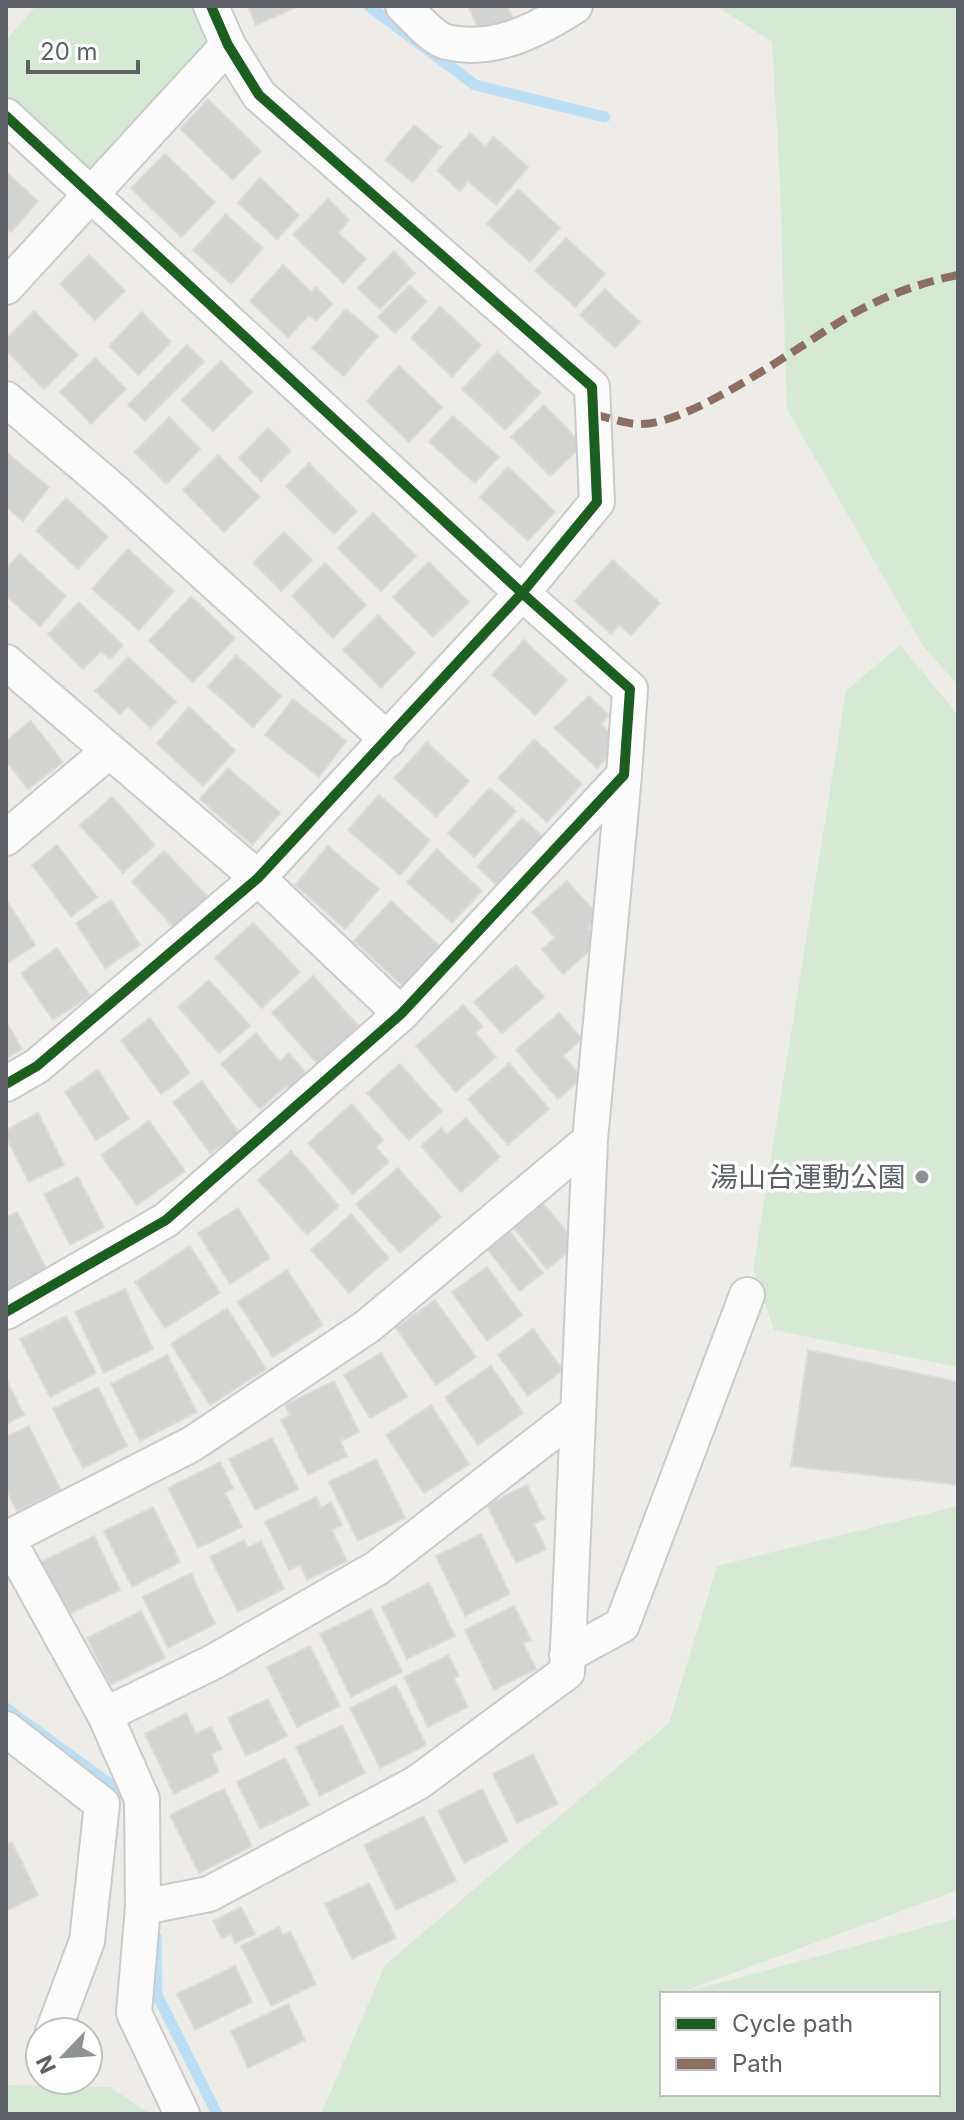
<svg xmlns="http://www.w3.org/2000/svg" width="964" height="2120" font-family="Inter,'Noto Sans JP',sans-serif">
<style>
.green{fill:#d6e9d4}
.lines{fill:none;stroke-linecap:round;stroke-linejoin:round}
.stream{stroke:#bddff6;stroke-width:11}
.building{fill:#d3d3d1;stroke:#dcdbd7;stroke-width:2}
.minor-casing{stroke:#c9caca;stroke-width:38}
.minor{stroke:#fcfcfc;stroke-width:34}
.quiet{stroke:#8d6e63;stroke-width:8;stroke-dasharray:16 8;stroke-linecap:butt}
.cycleway-casing{stroke:#fff;stroke-width:15}
.cycleway{stroke:#1b5e20;stroke-width:10}
.poi-dot{fill:#8f9293;stroke:#fff;stroke-width:3}
.labels{text-anchor:middle;dominant-baseline:central;stroke-width:7;stroke-linejoin:round;paint-order:stroke}
.poi-label{font-size:28px;fill:#5d6165;stroke:#fff;text-anchor:end}
</style>
<rect width="100%" height="100%" fill="#edece8"/>
<path class="green" d="M36,6H200L213,36L87,176L6,95V40Z
M716,6H958V685L923,646L787,409L780,184L772,42Z
M900,645L958,715V1367L774,1330L753,1270L846,691Z
M958,1506V1890L676,1994H662V2094H938V1994H680L958,1918V2114H321L385,1965L669,1723L717,1566Z
M6,2085L110,2087L150,2114H6Z"/>
<g class="lines">
<path class="stream" d="M369,6L475,85L605,117
M6,1708L126,1796L128,1803
M156,1937L157,1995L217,2114"/>
</g>
<path class="building" d="M248,6H299L256,25Z
M468,6H507L513,19L481,34Z
M208,99L261,151L233,180L180,129Z
M414,125L441,147L413,182L385,160Z
M470,133L485,147L494,137L528,167L496,205L468,181L460,191L437,171Z
M165,154L215,202L181,237L131,188Z
M6,172L38,201L11,232L6,227Z
M260,178L299,215L277,239L238,203Z
M518,189L560,228L530,262L487,224Z
M328,199L349,220L338,233L366,259L343,283L293,235Z
M226,214L263,248L231,284L193,250Z
M566,238L605,274L575,307L535,271Z
M394,251L415,273L380,309L358,288Z
M89,255L125,291L95,320L60,284Z
M283,265L311,292L316,287L333,304L316,321L309,315L288,337L250,301Z
M410,285L427,301L395,333L378,317Z
M605,289L640,322L615,348L580,315Z
M440,306L481,345L452,377L411,338Z
M346,309L378,336L344,376L312,348Z
M34,311L78,355L44,389L6,350V339Z
M142,312L171,342L138,375L109,346Z
M187,345L204,362L145,421L128,405Z
M497,352L541,393L505,430L462,389Z
M95,358L126,389L91,424L60,392Z
M221,361L252,392L213,431L182,400Z
M399,366L442,407L409,442L367,401Z
M544,405L583,445L550,476L511,437Z
M453,416L499,457L475,483L429,442Z
M169,417L200,449L166,484L134,452Z
M268,428L291,451L261,481L239,458Z
M6,452L49,487L23,521L6,507Z
M218,455L260,497L224,532L183,490Z
M309,463L357,511L334,534L286,486Z
M508,467L555,512L528,541L480,497Z
M66,498L108,537L78,569L36,531Z
M373,513L416,556L381,591L338,548Z
M284,532L312,560L281,591L253,563Z
M128,549L174,591L139,630L92,589Z
M20,554L66,596L40,626L6,596V569Z
M613,560L660,603L631,635L619,625L611,634L575,601Z
M429,562L469,602L433,637L393,597Z
M325,563L366,605L333,638L292,596Z
M191,596L235,638L193,682L149,641Z
M79,602L123,645L110,659L101,651L83,669L48,634Z
M378,615L415,653L381,688L343,650Z
M524,640L567,680L535,715L492,675Z
M236,655L281,696L253,727L208,687Z
M128,657L176,702L151,728L128,706L120,714L95,691Z
M589,696L609,715L601,724L620,743L597,768L554,728Z
M293,699L346,741L319,777L265,735Z
M189,707L235,750L203,786L157,743Z
M31,721L63,762L28,789L6,761V741Z
M534,739L582,784L547,822L498,778Z
M427,742L469,781L436,817L394,778Z
M228,768L280,813L252,845L200,799Z
M490,788L516,811L474,857L448,833Z
M379,795L430,840L400,875L348,830Z
M112,797L155,845L123,873L80,825Z
M522,818L543,837L498,886L477,867Z
M57,845L97,897L71,917L32,865Z
M328,846L379,889L345,929L295,885Z
M437,849L482,891L452,923L407,882Z
M164,851L208,897L174,927L132,882Z
M567,881L600,917L588,928L601,941L563,974L542,949L555,938L532,912Z
M6,899L35,945L6,964Z
M111,900L140,945L105,968L76,923Z
M391,901L440,946L403,986L354,941Z
M253,923L300,972L262,1008L215,958Z
M57,948L90,996L53,1020L21,973Z
M516,965L544,997L502,1033L474,1002Z
M313,976L359,1026L318,1064L272,1013Z
M209,980L250,1026L219,1053L178,1007Z
M463,1005L483,1027L475,1033L496,1057L456,1092L416,1046Z
M559,1013L582,1039L563,1056L582,1078L558,1099L516,1050Z
M150,1018L190,1073L161,1094L121,1040Z
M6,1021L22,1049L6,1058Z
M256,1033L280,1062L289,1053L309,1077L292,1093L286,1086L260,1109L221,1064Z
M509,1063L549,1109L508,1145L468,1099Z
M400,1064L442,1111L409,1140L367,1093Z
M98,1070L129,1119L96,1140L65,1092Z
M202,1081L239,1133L210,1153L173,1102Z
M352,1104L383,1140L376,1147L389,1162L353,1194L308,1143Z
M38,1113L64,1165L29,1182L6,1137V1130Z
M466,1118L500,1157L461,1192L421,1146L441,1128L447,1135Z
M149,1121L185,1171L137,1205L101,1155Z
M291,1151L339,1206L307,1235L258,1180Z
M398,1168L441,1217L400,1253L356,1204Z
M78,1177L104,1227L70,1245L44,1194Z
M541,1201L577,1244L547,1269L512,1226Z
M238,1208L270,1258L230,1284L198,1233Z
M17,1212L48,1272L6,1293V1217Z
M351,1214L389,1258L349,1293L311,1250Z
M508,1229L543,1273L520,1291L485,1246Z
M190,1246L220,1293L165,1328L135,1282Z
M487,1267L522,1315L487,1341L452,1292Z
M287,1270L323,1325L273,1357L238,1302Z
M125,1289L153,1349L104,1373L75,1312Z
M435,1300L476,1357L436,1385L396,1328Z
M227,1308L266,1369L210,1405L171,1344Z
M66,1316L96,1373L50,1397L20,1339Z
M533,1329L563,1370L528,1396L498,1355Z
M808,1350L958,1382V1485L791,1466Z
M381,1353L407,1397L370,1418L344,1375Z
M167,1355L197,1412L140,1441L111,1384Z
M491,1366L523,1413L478,1445L445,1397Z
M6,1379L24,1415L6,1424Z
M334,1381L359,1432L340,1441L347,1456L308,1475L281,1420L290,1415L285,1405Z
M98,1387L127,1446L83,1468L53,1409Z
M431,1405L469,1464L424,1493L386,1435Z
M29,1426L61,1490L17,1512L6,1489V1437Z
M272,1438L298,1489L255,1510L229,1459Z
M376,1459L405,1518L358,1541L329,1482Z
M220,1462L233,1488L225,1493L242,1527L198,1548L168,1488Z
M527,1485L544,1519L534,1524L546,1549L516,1563L487,1505Z
M316,1497L321,1508L331,1502L342,1525L332,1530L347,1561L307,1580L300,1565L289,1570L265,1522Z
M153,1507L180,1562L132,1587L104,1531Z
M481,1534L510,1594L465,1616L436,1556Z
M94,1536L120,1590L65,1616L39,1563Z
M244,1540L248,1548L261,1541L284,1589L238,1612L210,1557Z
M191,1573L215,1624L168,1648L143,1597Z
M429,1583L455,1636L407,1659L382,1607Z
M514,1606L531,1640L523,1643L536,1669L494,1690L465,1630Z
M371,1609L402,1672L351,1697L320,1634Z
M141,1611L165,1658L110,1685L87,1638Z
M310,1646L340,1706L297,1727L267,1667Z
M448,1655L459,1676L454,1678L468,1707L428,1727L404,1677Z
M396,1685L426,1745L380,1768L350,1708Z
M268,1699L287,1736L246,1756L228,1718Z
M186,1713L196,1734L211,1727L222,1749L211,1754L219,1772L174,1794L145,1734Z
M342,1725L365,1773L320,1796L296,1747Z
M533,1754L558,1804L517,1823L493,1774Z
M285,1758L309,1805L260,1829L237,1782Z
M224,1789L252,1846L199,1873L170,1815Z
M482,1789L508,1841L464,1863L438,1811Z
M424,1816L456,1881L396,1910L364,1845Z
M12,1842L38,1895L6,1911V1845Z
M369,1883L396,1938L352,1959L325,1904Z
M241,1907L255,1934L235,1943L231,1934L222,1938L213,1921Z
M279,1927L283,1935L290,1931L316,1984L271,2006L241,1946Z
M235,1966L252,2002L195,2030L177,1994Z
M288,2004L305,2040L248,2068L231,2031Z"/>
<g class="lines">
<g class="minor-casing">
<path id="minor" d="M403,6C414,16 432,38 446,42C493,53 536,31 575,6
M6,116L522,593L258,878L37,1066L6,1084
M6,287L228,45
M6,399L114,491L388,740
M6,662L258,878L401,1014
M6,838L109,751
M6,1312L166,1220L401,1014L624,775L630,689L522,593L597,502L592,387L259,95L228,45L211,6
M6,1536L105,1715L142,1799L143,1907L134,2013L182,2114
M6,1539L192,1444L368,1326L590,1140
M567,1655L622,1625L747,1295
M105,1715L215,1661L377,1568L578,1412
M6,1729L102,1804L87,1941L53,2032
M143,1907L209,1894L417,1783L567,1672L590,1140L624,775"/>
</g>
<use href="#minor" class="minor"/>
<path class="quiet" d="M594,415C609,417 627,425 642,424C694,423 802,344 849,316C881,297 922,282 958,275"/>
<g class="cycleway-casing">
<path id="cycleway" d="M6,116L522,593L258,878L37,1066L6,1084
M6,1312L166,1220L401,1014L624,775L630,689L522,593L597,502L592,387L259,95L228,45L211,6"/>
</g>
<use href="#cycleway" class="cycleway"/>
</g>
<circle class="poi-dot" cx="922" cy="1177" r="8"/>
<g class="labels">
<g class="poi-label">
<text x="906" y="1177">湯山台運動公園</text>
</g>
</g>
<rect width="964" height="2120" fill="none" stroke="#5d6165" stroke-width="16"/>
<rect x="660" y="1992" width="280" height="104" fill="#ffffff" stroke="#bec0c1" stroke-width="2"/>
<rect x="676" y="2018" width="40" height="12" fill="#1b5e20" stroke="#bec0c1" stroke-width="2"/>
<text x="732" y="2032" font-size="24" fill="#5d6165">Cycle path</text>
<rect x="676" y="2058" width="40" height="12" fill="#8d6e63" stroke="#bec0c1" stroke-width="2"/>
<text x="732" y="2072" font-size="24" fill="#5d6165">Path</text>
<g transform="translate(64 2056) rotate(245)"><circle r="38" fill="#ffffff" stroke="#bec0c1" stroke-width="2"/>
<path d="M0-6L14 30L0 20L-14 30Z" fill="#8f9293"/>
<text y="-12" font-size="22" font-weight="bold" text-anchor="middle" fill="#5d6165">N</text>
</g>
<path d="M28 60v12h110v-12" fill="none" stroke="#5d6165" stroke-width="4"/>
<text x="40" y="60" font-size="24" fill="#5d6165" stroke="#ffffff" stroke-width="6" paint-order="stroke">20 m</text>
</svg>
